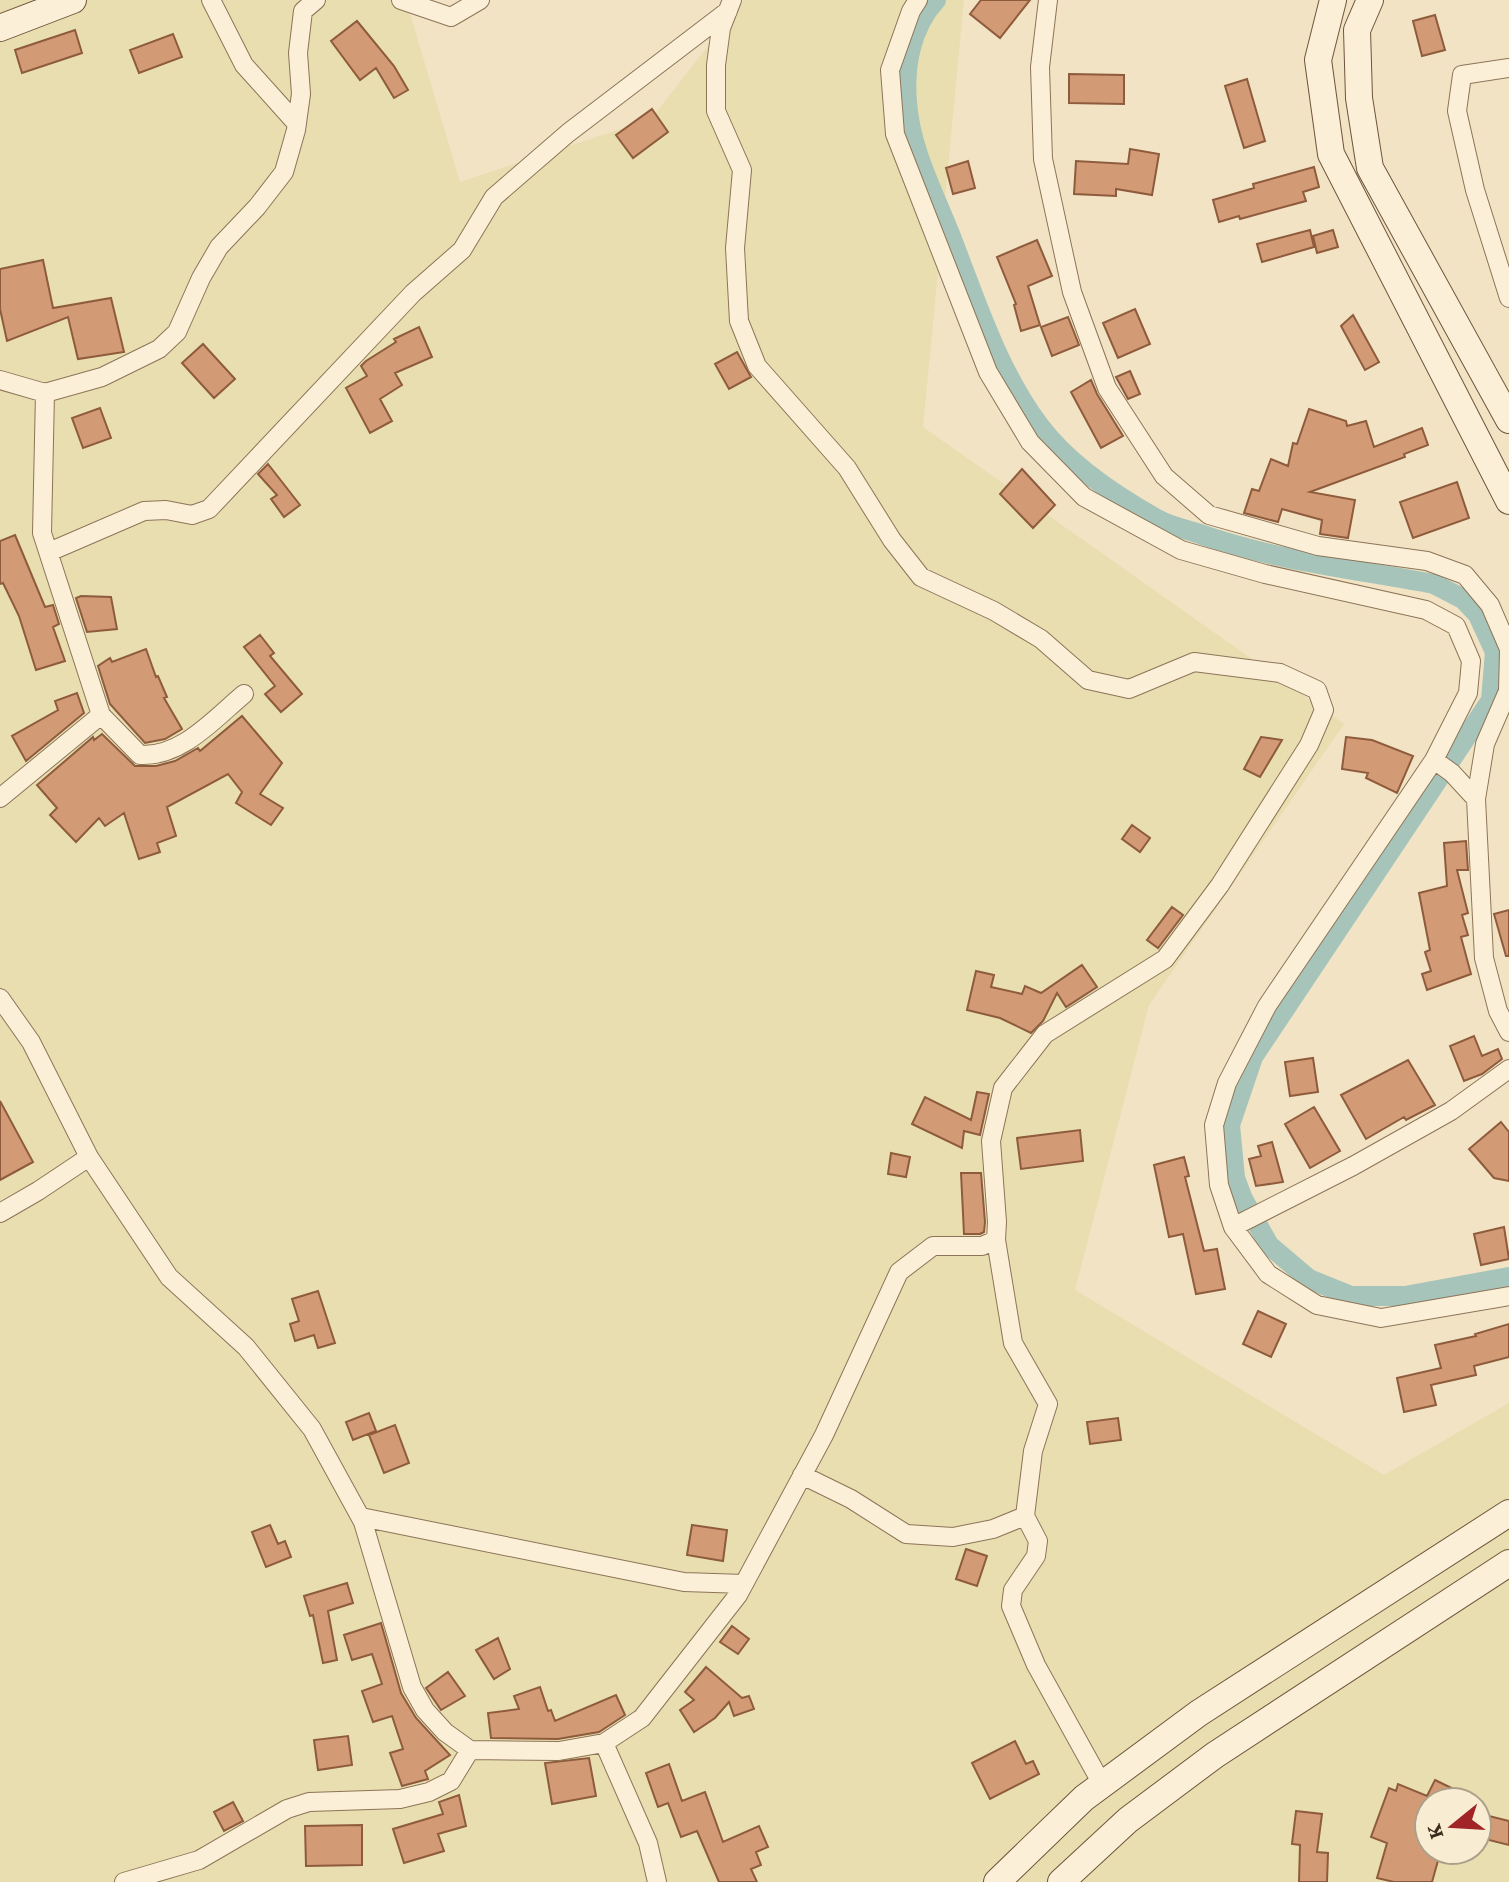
<svg xmlns="http://www.w3.org/2000/svg" width="1509" height="1882" font-family="'Crimson Pro',serif">
<style>
.farmland{fill:#e8deb0;fill-rule:evenodd}
.lines{fill:none;stroke-linecap:round;stroke-linejoin:round}
.canal{stroke:#a6c4ba;stroke-width:20}
.building{fill:#d29b76;stroke:#8e5b3c;stroke-width:2}
.street-casing{stroke:#8d7458;stroke-width:20}
.secondary-casing{stroke:#6f543b;stroke-width:28}
.street{stroke:#fbf0d7;stroke-width:18}
.secondary{stroke:#fbf0d7;stroke-width:26}
</style>
<rect width="100%" height="100%" fill="#f1e3c3"/>
<path class="farmland" d="M0,0H406L460,182L651,119L744,0H964L923,427L1344,724L1149,1005L1075,1290L1384,1475L1509,1403V1882H0ZM1429,1802H1477V1850H1429Z"/>
<g class="lines">
<path class="canal" d="M936,0C911,27 904,66 907,102C910,148 933,191 950,234C975,298 997,369 1039,425C1067,463 1116,496 1157,519C1169,526 1184,529 1197,533C1272,560 1355,569 1434,584L1463,599L1478,615L1495,652L1491,700L1253,1057L1230,1125L1235,1178L1243,1199L1269,1245L1309,1279L1351,1296H1405L1509,1277"/>
</g>
<path class="building" d="M981,0H1030L1000,38L970,14Z
M1435,15L1445,50L1422,56L1413,21Z
M357,21L394,66L408,90L394,98L376,68L360,80L331,41Z
M75,30L82,53L22,73L15,50Z
M173,34L182,57L139,73L130,50Z
M1069,74L1124,75V104L1069,103Z
M1247,79L1265,141L1244,148L1225,86Z
M652,109L668,132L633,158L616,135Z
M1130,149L1159,154L1152,195L1116,189V196L1074,194L1076,161L1128,164Z
M968,161L975,188L953,194L946,168Z
M1314,167L1319,187L1303,192L1306,201L1240,219L1239,216L1219,222L1213,200L1254,188L1253,184Z
M1310,230L1314,247L1262,262L1257,244Z
M1333,230L1338,247L1317,253L1313,236Z
M1037,240L1052,276L1028,286L1040,325L1021,331L1014,305L1016,304L997,257Z
M43,260L53,308L111,298L124,352L78,359L68,317L7,341L0,309V269Z
M1135,309L1150,344L1118,358L1103,323Z
M1353,315L1379,362L1365,370L1341,326Z
M1068,317L1079,345L1052,356L1041,327Z
M419,327L432,357L395,373L402,385L380,399L392,421L370,433L346,388L367,376L361,366L366,361L396,342L394,339Z
M203,344L235,379L214,398L182,363Z
M737,352L751,377L729,389L715,364Z
M1130,371L1140,394L1128,399L1116,377Z
M1091,380L1097,394L1123,436L1101,448L1071,392Z
M100,408L111,438L83,448L72,418Z
M1309,409L1346,421L1347,426L1366,421L1374,447L1422,428L1428,445L1404,454L1405,457L1310,492L1355,500L1348,538L1320,534L1322,520L1282,509L1278,522L1244,513L1252,489L1259,491L1271,459L1288,466L1293,443L1297,444Z
M268,464L300,505L284,517L271,499L277,495L258,474Z
M1022,469L1055,505L1033,528L1000,494Z
M1457,482L1469,518L1413,538L1400,502Z
M15,535L45,607L53,605L59,624L53,627L65,661L36,670L19,616L3,583L0,584V541Z
M81,596L111,597L117,629L87,632L76,598Z
M260,635L274,653L270,656L302,694L281,712L265,694L275,686L244,647Z
M146,649L156,677L158,676L167,697L164,698L182,729L165,739L145,743L110,704L98,666L110,658L112,662Z
M77,693L84,713L26,761L12,736L58,710L55,701Z
M242,716L282,763L260,794L283,808L271,825L236,803L242,792L228,774L167,807L176,836L157,843L160,852L139,859L124,813L105,826L99,818L76,842L50,815L57,808L37,785L93,737L94,740L102,734L135,766H156L175,761L198,748L200,751Z
M1261,737L1282,740L1260,777L1244,769Z
M1346,737L1372,740L1413,756L1397,793L1366,778L1368,773L1342,769Z
M1132,825L1150,838L1140,852L1122,839Z
M1466,841L1468,870H1457L1468,913L1462,915L1468,935L1461,937L1471,974L1427,990L1422,974L1431,971L1425,952L1430,950L1419,893L1447,886L1444,843Z
M1172,907L1183,915L1158,948L1147,940Z
M1509,910V956H1506L1494,914Z
M1082,965L1097,987L1066,1007L1057,993L1043,1021L1031,1033L1000,1018L967,1010L976,971L994,975L991,987L1022,994L1025,986L1041,993Z
M1474,1036L1482,1056L1498,1049L1502,1059L1482,1074L1464,1081L1450,1046Z
M1313,1058L1318,1092L1290,1096L1285,1062Z
M1408,1060L1435,1105L1406,1120L1404,1117L1366,1139L1341,1095Z
M977,1092L989,1094L980,1135L964,1131L962,1148L912,1124L925,1097L971,1120Z
M0,1101L33,1162L0,1180Z
M1314,1107L1340,1151L1310,1168L1285,1124Z
M1501,1122L1509,1132V1181L1494,1178L1469,1149Z
M1080,1130L1083,1161L1021,1169L1017,1138Z
M1272,1142L1283,1182L1256,1186L1249,1159L1261,1156L1258,1146Z
M891,1153L910,1157L906,1177L888,1174Z
M1184,1157L1189,1176L1185,1177L1204,1251L1217,1249L1225,1289L1196,1294L1183,1234L1169,1237L1154,1165Z
M961,1173H981L985,1222L984,1232L980,1234H964Z
M1504,1227L1509,1259L1481,1265L1474,1234Z
M318,1291L335,1343L318,1348L314,1335L295,1341L290,1324L299,1321L292,1299Z
M1258,1311L1286,1324L1271,1357L1243,1344Z
M1509,1324V1357L1474,1366L1476,1375L1431,1385L1436,1405L1404,1412L1397,1378L1441,1368L1435,1345L1476,1336L1475,1334Z
M369,1413L376,1431L353,1440L346,1422Z
M1118,1418L1121,1440L1090,1444L1087,1422Z
M395,1425L409,1463L384,1473L369,1435Z
M270,1525L278,1544L285,1541L291,1557L266,1567L252,1532Z
M692,1525L727,1530L723,1561L687,1555Z
M966,1549L987,1556L977,1586L956,1579Z
M347,1583L353,1603L328,1611L337,1660L323,1663L313,1615L310,1616L304,1596Z
M381,1623L401,1693L416,1718L450,1755L425,1771L428,1779L402,1786L390,1753L403,1749L392,1716L373,1722L362,1691L382,1684L372,1654L352,1660L344,1635Z
M732,1626L749,1639L738,1654L720,1642Z
M498,1638L510,1669L494,1679L476,1650Z
M706,1667L742,1698L749,1696L754,1709L734,1716L729,1702L715,1718L694,1732L680,1710L694,1700L685,1692Z
M448,1672L465,1696L441,1710L426,1688Z
M540,1687L548,1711L551,1710L555,1721L616,1695L625,1715L599,1732L558,1739L491,1738L488,1713L519,1709L514,1696Z
M348,1736L352,1765L318,1770L314,1740Z
M1015,1741L1026,1764L1033,1761L1039,1774L990,1799L972,1763Z
M589,1758L596,1796L552,1804L545,1763Z
M669,1764L682,1801L705,1792L723,1842L759,1826L768,1847L756,1852L761,1865L751,1869L757,1882H719L697,1831L681,1837L668,1803L658,1807L646,1773Z
M1435,1780L1480,1802H1429V1850H1441L1432,1882H1394L1377,1878L1387,1843L1371,1837L1389,1788L1396,1791L1398,1784L1427,1796Z
M459,1795L466,1826L438,1834L444,1851L404,1863L393,1829L443,1814L439,1802Z
M233,1802L243,1821L224,1831L214,1812Z
M1296,1811L1322,1814L1317,1852L1328,1853L1327,1882H1299L1300,1845L1292,1844Z
M1477,1813L1509,1821V1845L1477,1837Z
M362,1825V1865L306,1866L305,1826Z"/>
<g class="lines">
<g class="street-casing">
<path id="street" d="M211,0L244,65L297,124
M401,0L451,17L480,0
M918,0L911,11L890,70L895,134L988,372L1030,442L1084,497L1181,550L1265,574L1426,610L1456,626L1471,661L1468,693L1434,760L1267,1006L1227,1083L1214,1125L1219,1185L1233,1227L1268,1274L1317,1305L1381,1318L1509,1296
M1048,0L1040,67L1043,159L1072,292L1107,388L1164,476L1209,515L1318,546L1427,561L1465,575L1490,605L1509,649
M1509,68L1462,75L1457,111L1475,190L1509,298
M0,380L45,393L102,377L159,349L177,332L201,278L219,247L257,207L284,172L296,130L301,94L298,53L303,11L316,0
M49,552L144,511L166,510L192,515L209,509L413,293L462,250L494,197L568,133L728,11
M1509,651L1508,691L1485,744L1476,799L1484,958L1498,1011L1509,1032
M101,715L140,755C182,757 214,719 244,694
M1434,760L1452,773L1476,799
M0,798L101,715L42,533L45,393
M0,998L31,1042L89,1157L169,1277L246,1347L312,1429L363,1522L412,1687L425,1710L445,1732L470,1750L559,1751L604,1743
M0,1213L38,1191L89,1157
M1233,1227L1353,1166L1451,1111L1509,1069
M996,1240L1013,1343L1048,1404L1033,1451L1025,1516L1038,1541L1036,1556L1013,1590L1011,1606L1036,1665L1102,1784
M802,1475L851,1499L906,1534L953,1537L993,1529L1025,1516
M361,1517L684,1582L744,1584
M124,1882L199,1860L287,1809L309,1802L400,1799L429,1792L451,1781L470,1750
M657,1882L648,1843L604,1743L642,1718L738,1595L824,1435L899,1272L933,1246H982L996,1240L997,1222L991,1141L1003,1088L1045,1034L1165,959L1220,885L1309,745L1324,710L1317,690L1280,673L1194,662L1129,689L1088,680L1041,639L994,611L921,577L892,540L847,468L757,366L739,321L735,248L742,170L716,111V65L721,28L732,0"/>
</g>
<g class="secondary-casing">
<path id="secondary" d="M1333,0L1318,60L1331,154L1509,501
M1370,0L1357,30L1359,98L1370,168L1509,420
M0,28L73,0
M997,1882L1084,1798L1199,1713L1509,1513
M1061,1882L1128,1820L1215,1755L1509,1563"/>
</g>
<use href="#street" class="street"/>
<use href="#secondary" class="secondary"/>
</g>
<g transform="translate(1453 1826) rotate(252)"><circle r="38" fill="#f8edd3" stroke="#ada08a" stroke-width="2"/>
<path d="M0-6L14 30L0 20L-14 30Z" fill="#a12427"/>
<text y="-12" font-size="22" font-weight="bold" text-anchor="middle" fill="#3c2c1d">K</text>
</g>
</svg>
